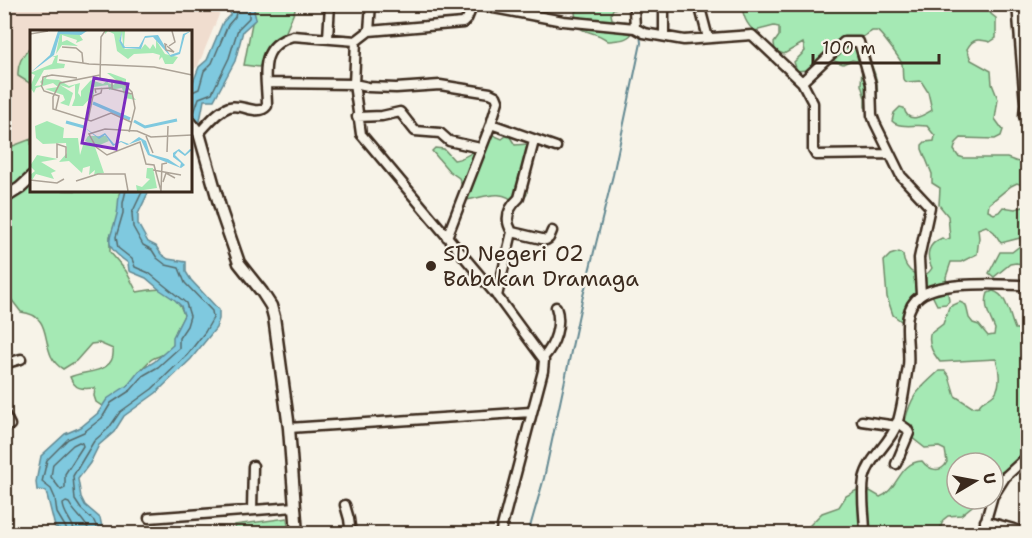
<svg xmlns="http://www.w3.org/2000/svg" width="1032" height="538" font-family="'Shantell Sans',sans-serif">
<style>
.built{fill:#f0ddcf}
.green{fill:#a5e9b4;stroke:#708a69;stroke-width:1.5}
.water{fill:#7fc9df;stroke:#648992;stroke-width:1.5}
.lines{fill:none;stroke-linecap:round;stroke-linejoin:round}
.shore{stroke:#566a6b;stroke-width:1.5}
.stream{stroke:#648992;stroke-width:2}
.minor-casing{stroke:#3b2a1e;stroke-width:13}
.tertiary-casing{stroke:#3b2a1e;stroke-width:15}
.minor{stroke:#f7f3e8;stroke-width:8}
.tertiary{stroke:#f7f3e8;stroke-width:10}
.poi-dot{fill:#3b2a1e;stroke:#f7f3e8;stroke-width:2}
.labels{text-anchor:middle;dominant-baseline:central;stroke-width:4.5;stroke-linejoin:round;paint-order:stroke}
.poi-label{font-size:22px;fill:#3b2a1e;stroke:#f7f3e8;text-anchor:start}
.inset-river{fill:none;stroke:#7fc9df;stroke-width:3}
.inset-road{fill:none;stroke:#aca397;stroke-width:1.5}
.view{fill:#7b2cbf;fill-opacity:0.15;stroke:#7b2cbf;stroke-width:3}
.inset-edge{fill:none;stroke:#3b2a1e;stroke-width:3}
</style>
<rect width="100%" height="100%" fill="#f7f3e8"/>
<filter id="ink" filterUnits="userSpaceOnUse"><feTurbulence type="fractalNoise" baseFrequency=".0167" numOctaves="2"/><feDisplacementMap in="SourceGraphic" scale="12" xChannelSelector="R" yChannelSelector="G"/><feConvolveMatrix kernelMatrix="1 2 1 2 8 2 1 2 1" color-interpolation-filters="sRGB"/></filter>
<g filter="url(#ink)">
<path class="built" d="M5,5H223L198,66L191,72L190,32H32V190L5,227Z"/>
<path class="green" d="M743,4L989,5L991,14L996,18V38L990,42C978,39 973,38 967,49L971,60L991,71L992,84L998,99L995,119L1003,130L1001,136L995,139L961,138L956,143L954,150L958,156L964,158H1007L1018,162L1027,157V187L1017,183L1011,186L989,204L988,211L994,214L999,212L1003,207L1015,209L1027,206V265L1016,263L1010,264L994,277L989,273L1000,252H1012L1021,245L1020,238L1001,243L994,232L986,226L978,229L979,238L977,254L961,262H951L946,277L949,301L946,304L937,305L931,293L916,299C916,313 915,318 901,321L893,315L887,297L884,261L890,255L899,252L903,255C904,272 923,284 932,268C925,254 928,244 942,238L946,240L950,238L948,216L939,205L940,188L932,183V174L922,149V145L925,142L934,141L935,136L927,126C915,124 900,129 892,121L894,113L900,107L904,108C908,125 922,116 932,110L928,92L921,81L907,82L903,79C902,74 903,69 902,64C901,60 881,33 877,31H872L861,38C857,52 869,58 873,69C878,81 881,103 869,111L865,107V98L861,85L862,67L857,61L852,60L843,64L831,60L822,65L813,64L806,70L797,71L794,62L805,51L803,43L784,54L775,51L774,43L779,36V27L774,26L755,31C747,26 741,13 743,4Z
M256,5H297L280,46L269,52L259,67L244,65L252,23L255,19L254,11Z
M582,5H627L613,9L611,14L612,19L619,21L630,22L634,30C629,41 619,40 608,41C590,26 577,39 575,12Z
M31,47V84L18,76C17,64 22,55 31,47Z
M493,135L502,139L506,136L510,137L515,145L528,144L532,147L526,185L527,194L522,202L517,204C501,188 486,197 467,200L459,178L449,171L432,151L435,148L444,149L454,160C466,159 485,144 493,135Z
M31,139L32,190L121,191L119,194L121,218L110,236V252L126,271L137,292C165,287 174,286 184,315C182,321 178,326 176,331C174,336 175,341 173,346C169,354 161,355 154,358C148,360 139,373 134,378V385L105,408L96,402L94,396L95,388C82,389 75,390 70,377C86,370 116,374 113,349L99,343L91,344L76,361L63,369C36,353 58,316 21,312L11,299V281L4,264V143L13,146Z
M993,291C1008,295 1009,316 1015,329H1027V451L1022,455L1015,467L993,475V463H957V499H976V503L961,515L948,516L943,520L939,533L808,534L809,526L822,513L839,507L846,496L857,490L870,491L880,497C898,490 899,462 922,461C929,470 941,474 947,462L945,450L939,447L925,448L897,426L905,421C912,393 919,390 939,371H945L949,376L955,396L972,407L979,406C982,400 985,401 991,397C1002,390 1000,370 996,359L940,362C933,353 928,346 930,334L943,324L949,307L960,302L966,305L969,318L973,323L979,325L988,336L994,335L995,329C990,317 983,306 988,293Z
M287,518L289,533H236L235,525Z"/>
<path class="water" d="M232,5H256L254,11L256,19L243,31L235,61L214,100H204L200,121L194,125L191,120L190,90L199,67L207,60L223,22L230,15Z
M121,191H149L138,214V224L148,242L156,246L161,254L168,259L186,262V272L191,280L219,310V319L216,328L191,359L156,393L124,416L114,432L99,445L90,463L78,479L81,497L85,505L100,518L102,527L107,533H66L55,527L46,491L37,490L36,482L41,456L65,434L81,427L98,413L107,399L128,385L139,371L154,362L173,345V337L184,315L181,306L175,300L160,290L146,278L129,271L128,263C100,243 111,241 117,214C119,205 117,199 121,191Z"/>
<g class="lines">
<path class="shore" d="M190,93L199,89L204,71L212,63L228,25L235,17L238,4
M193,116L199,98L212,93L229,58L238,29L249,18V4
M79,442L82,443L83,446L65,474V488L61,490L51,477L53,464L73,445Z
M67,534L66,528L57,513L55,498L51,489L42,482L47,460L68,439L84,432L102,418L111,403L131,390L144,375L158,367L179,348V338L187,326L190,316L186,303L149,273L135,267L132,259L118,248L116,237L123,213V203L126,190
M75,534C74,522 64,516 63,504L66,502L69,503C75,514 86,521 91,534
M100,534L94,521L81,509L75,500L73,476L94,441L109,428L120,412L152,389L187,355L205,332L213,318L212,311L185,283L179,268L166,265L157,258L152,250L143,245L133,227L132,213L143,190"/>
<path class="stream" d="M528,534L544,478L582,300L613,175L641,43L640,33"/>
<g class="minor-casing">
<path id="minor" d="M371,4L369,31L356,41L354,84L361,134L497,296L544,360L543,371L500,534
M664,4V36
M699,4L708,38
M1017,4L1025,104
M634,9L635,28
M369,31L463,23L467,19L472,7L478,5L563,21L635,28L644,33L684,40L752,35L802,82L813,103V150L816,155L890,154
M328,38L330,4
M802,82L844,42H859L871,84L872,115L875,123L901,176L930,207L919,258L921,295
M266,83L354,84L368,87L396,88L440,85L490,93L496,96L498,101L491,124
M1028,104H1025L1024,116L1028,128
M357,117L382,116L400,112L415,131L440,133L449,141L480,148
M199,133C208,124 217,111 229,107C242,103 258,117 267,106C267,77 256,47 293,36L356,41
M512,232L546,240L549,238L552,231
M447,237L491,124L556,147
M497,296L512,232C504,219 508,208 519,198L534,141
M543,358C555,345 562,324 556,307
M4,364L21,359
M4,413L10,425
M862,421L897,426
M289,428L531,412
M896,464L909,433L907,429L897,422
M993,496L1005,477L1028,456
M345,505L349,519L351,534
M252,510L253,466
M149,518L295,507
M985,521L1028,533
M4,529L11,534
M865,534C865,515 861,497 864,479C869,457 890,444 897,424C903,406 905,384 908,366C911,344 898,312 920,296C942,280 1000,285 1028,285
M982,534L992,499"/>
</g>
<g class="tertiary-casing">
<path id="tertiary" d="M190,122L199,133L222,214L239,263L262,292L271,306L274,317L289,428L297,534
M4,198L20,188L32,177"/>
</g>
<use href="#minor" class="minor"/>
<use href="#tertiary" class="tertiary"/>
</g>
</g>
<circle class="poi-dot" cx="431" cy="266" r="6"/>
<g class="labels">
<g class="poi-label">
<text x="443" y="253">SD Negeri 02<tspan x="443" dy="25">Babakan Dramaga</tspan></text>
</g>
</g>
<g transform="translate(30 30)">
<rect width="162" height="162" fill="#f7f3e8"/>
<path d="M75,1H95L94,15L109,17L93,15L92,2L89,11L95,19H111L115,14L120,19L123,14L126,19V10L135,24L148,27L143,34H135L132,27L129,30L130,25L123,23L104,24L98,29L87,21L84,4L78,1L75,4ZM30,3L49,4L53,10L46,13L47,10L32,5V12L37,10L48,16L32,15L26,24ZM28,25L27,33L35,34L34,38L14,40L5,56L13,55L10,52L18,44L16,49L29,50L39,56L50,53L48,63L51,67V61L61,50L73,54L79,49L78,53L84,55L86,50L77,43H80L96,49V59L106,70L95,68L92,58L79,60L78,55L64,57V64L53,76H42L45,68V55L39,58L30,55L43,63L39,76L30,73L35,70L33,65L15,59L28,57L23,53L6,58L4,63L0,57L5,45L0,43L22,34L25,27H22ZM17,91L34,98L33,108H48L50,125L53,115L62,114L55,111L58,106H76L79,111L65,117L74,143L64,145L65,140L59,145L60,136L53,138L52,143L39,131L29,132L37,123L36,113L13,114L6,108L5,96ZM7,125L28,129L11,132L26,141L21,143L24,149L6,144L2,150L0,145L5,141L0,136ZM117,138H123L127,158L107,161L106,155L112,157L120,149L116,148Z" fill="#a5e9b4"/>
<path d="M28,1H57L51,5L30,4L24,25L0,43L20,25ZM92,1L91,11L95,17H109L115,6L128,5L140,25L149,22L153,4L161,1L155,5L150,24L141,27L123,7L115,8L111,19L93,18L89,11ZM51,95L68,107L75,103L84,114L91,111L99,114L109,107L116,111L120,124L138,129L150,137L151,133L143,127V123L149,119L155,124L160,119L162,120L155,126L148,121L145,125L155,135L151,138L118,125L111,110L97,115L91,112L83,116L75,105L69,109Z" fill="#7fc9df"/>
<path class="inset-river" d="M63,73L100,89M104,91L115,97L147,90M36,92L54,97"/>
<path class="inset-road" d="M75,1L71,7L70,49L91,51L102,62L105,78L99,102M0,4L18,1M137,16L144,22L136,20L135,14L137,15M139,16L145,12L142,1M32,17L46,18L52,23L53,33L59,34L124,37L162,45M29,30L53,33M70,45L30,53L23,67V79L61,91L81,83L101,92M82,50V59L102,64M11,55L14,61L29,66L26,79M12,55L13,47L22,45L47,48M66,63L65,59L81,58M58,90L63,66L71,63L72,58M116,106L123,123M137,122L138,96M27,128V114L36,117V128M123,140L151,145M0,150L27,153L34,149M46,151L68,144H95L98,161M133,152L136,143L145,148M131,161L124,135L116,134L110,112L77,125L66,117L59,104L75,99L107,101L121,107L162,105M131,161L132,134L137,133"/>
<path class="view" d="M64,48L98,54L86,119L52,113Z"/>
<rect width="162" height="162" class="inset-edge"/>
</g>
<rect width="1032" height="538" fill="none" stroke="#f7f3e8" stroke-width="24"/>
<rect x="12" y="12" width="1008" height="514" fill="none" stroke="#3b2a1e" stroke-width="2" filter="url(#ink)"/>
<g transform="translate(975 481) rotate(80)"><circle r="28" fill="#f7f3e8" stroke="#aca397" stroke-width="1.5"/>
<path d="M0-4.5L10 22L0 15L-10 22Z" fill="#3b2a1e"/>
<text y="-9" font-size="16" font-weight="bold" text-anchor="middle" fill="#3b2a1e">U</text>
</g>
<path d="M813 54v9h126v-9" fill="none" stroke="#3b2a1e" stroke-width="3"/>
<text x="822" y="54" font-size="18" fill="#3b2a1e" stroke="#f7f3e8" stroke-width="4.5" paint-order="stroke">100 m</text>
</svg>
